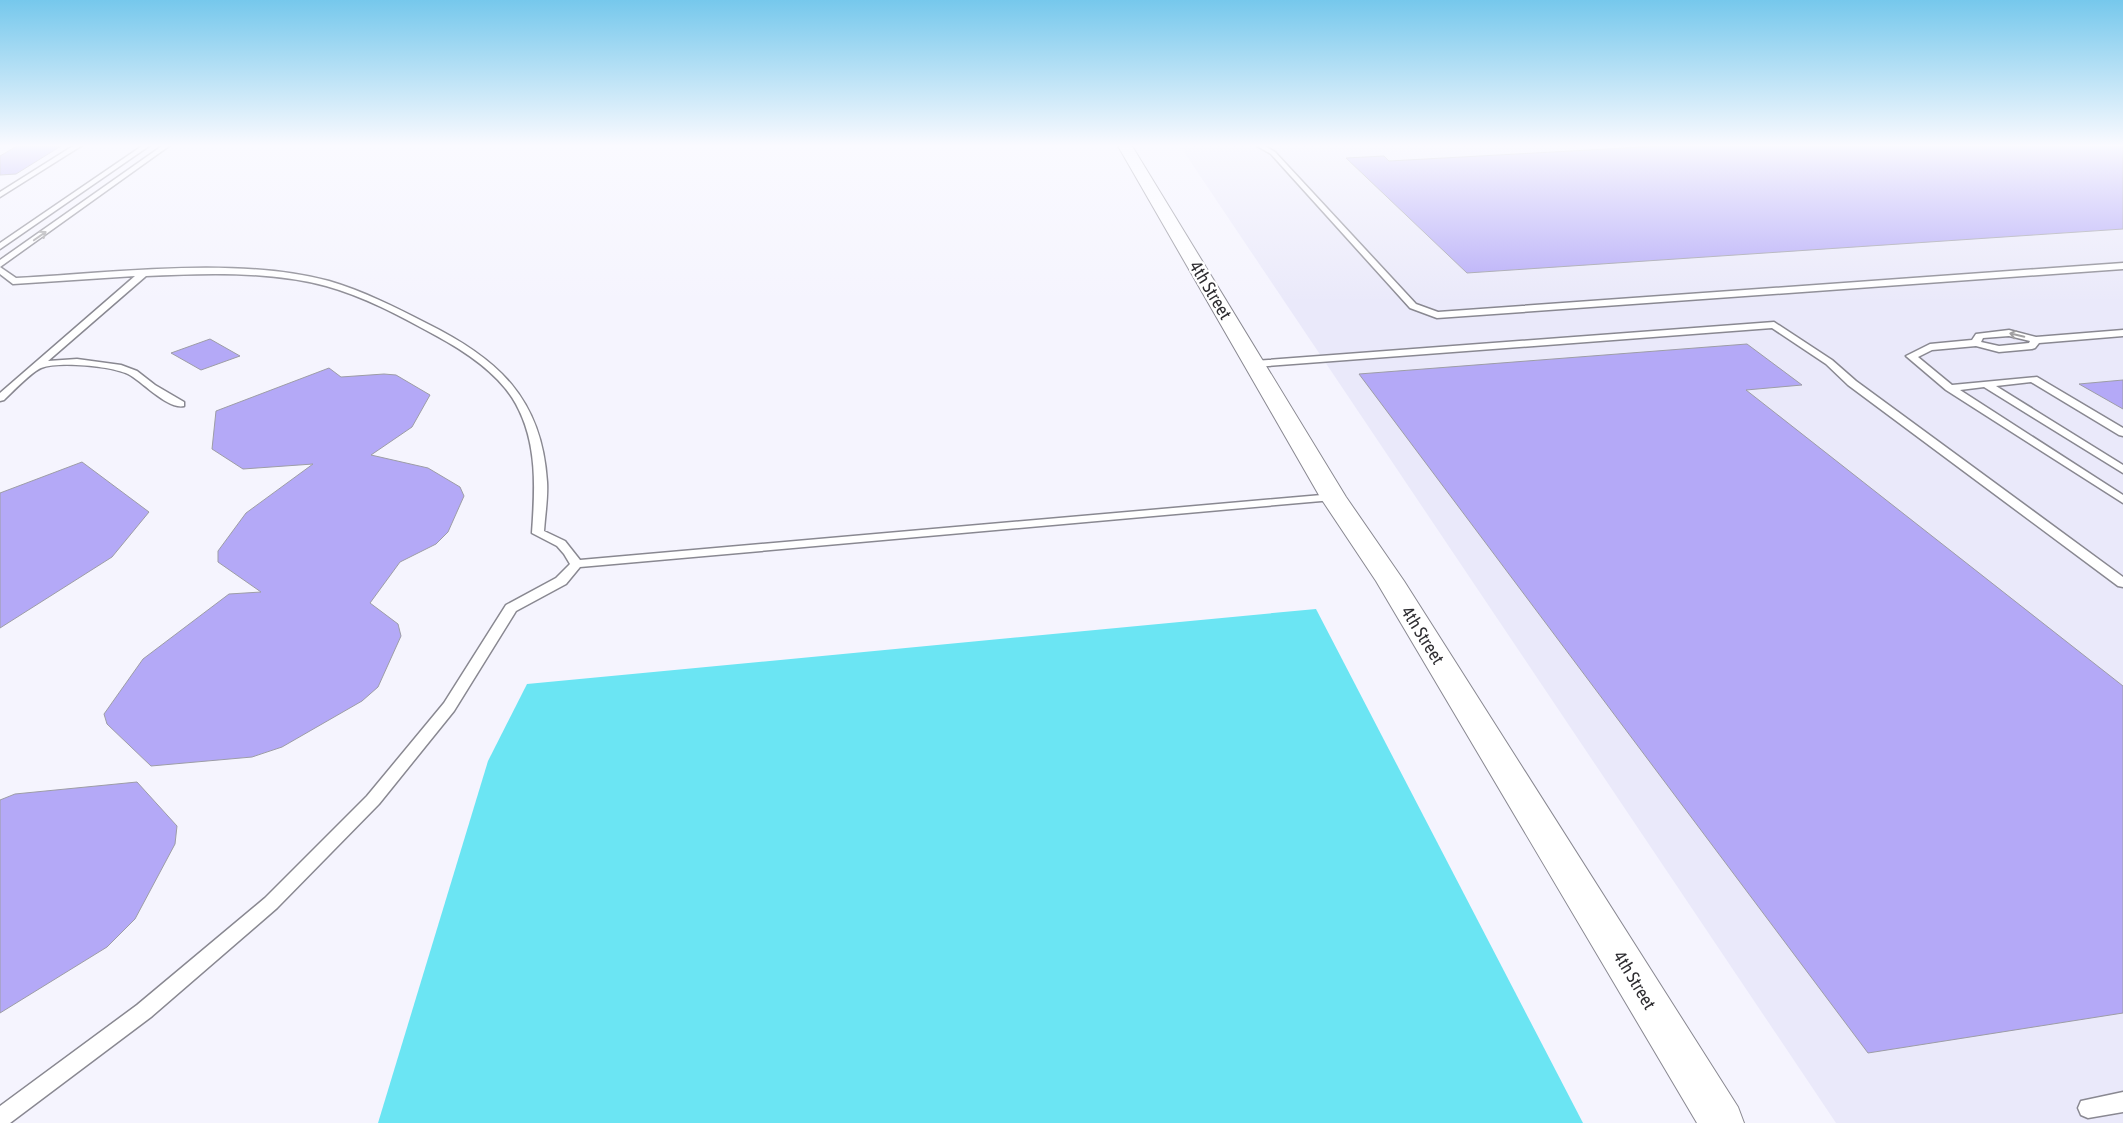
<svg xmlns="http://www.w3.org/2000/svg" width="2123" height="1123" font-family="'Asap Condensed',sans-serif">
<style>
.built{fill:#eae9fa}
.water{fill:#6be5f3}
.building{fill:#b4a9f7;stroke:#9d9da6}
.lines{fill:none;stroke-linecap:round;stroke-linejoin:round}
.service-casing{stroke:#898891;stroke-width:3}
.primary-casing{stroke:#898891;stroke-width:2}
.service{fill:#fff;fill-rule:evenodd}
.primary{fill:#fff;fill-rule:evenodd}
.oneway{stroke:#a1a0a2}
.labels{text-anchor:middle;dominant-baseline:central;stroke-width:4.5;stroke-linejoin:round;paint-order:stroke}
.street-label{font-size:18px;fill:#2e2d31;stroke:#fff}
</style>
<rect width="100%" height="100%" fill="#f5f4fe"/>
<path class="built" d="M1180,146H2123V1123H1836Z"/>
<path class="water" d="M1316,609L1583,1123H378L488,761L527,684Z"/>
<path class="building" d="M17,146H61L16,174L0,175V156Z
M1662,146H2123V229L1467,273L1346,158L1384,156L1389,161Z
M210,339L240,356L201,370L171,353Z
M1747,344L1802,385L1746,390L2123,686V1013L1868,1053L1359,374Z
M329,368L341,377L384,374L396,375L430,395L412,427L371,455L428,468L460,487L464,496L448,532L436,544L400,562L370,603L398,624L401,636L378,687L362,701L282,747L252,757L151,766L107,724L104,714L143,659L229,594L261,592L218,562V551L246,513L313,464L243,469L212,449L216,411Z
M2123,380V409L2079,384Z
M82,462L149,512L112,557L0,628V493Z
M137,782L177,826L175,844L135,919L107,947L0,1013V800L15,794Z"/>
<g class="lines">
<g class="service-casing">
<path id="service" d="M73,146H81L0,197V192Z
M142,146H149L0,249V243Z
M162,146H169L0,267V260Z
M1257,146H1265L1275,152L1416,304L1438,312L2123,263V269L1437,318L1410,308L1271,154Z
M0,267L16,278C112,273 236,256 329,281C363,291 395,307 426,323C497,358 542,398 547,482C548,498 545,515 544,531L565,541L580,560L1333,494L1339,497L1333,500L580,567L566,584L516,611L454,711L379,804L277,908L151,1017L10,1123H0V1106L137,1005L265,898L367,796L444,703L506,605L556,578L570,564L564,554L557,546L532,533C535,490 538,444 516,404C499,373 463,350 433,334C400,316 363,296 326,286C268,271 205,273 146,276L48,361L77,359L121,365L137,371L155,385L184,402V406C168,410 142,381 128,374C111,366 59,361 41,368C33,371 11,393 4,400L0,401V393L135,276L13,284L0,274Z
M1774,322L1832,360L1856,381L2123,577V587L2118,586L1848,385L1826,364L1772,328L1254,367L1249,364L1254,361Z
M2009,330L2036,337L2123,330V336L2039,343L2035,348L2032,349L1999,352L1976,346L1932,350L1918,357L1952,385L2037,377L2123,428V436L2119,435L2031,382L1996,386L2123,465V473L1984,387L1960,390L2123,495V503L1946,390L1906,356L1930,344L1972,340L1976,334ZM2009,336L2030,341L2029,343L1999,346L1981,342L1983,338Z
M2123,1092V1112L2088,1118L2081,1115L2078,1108L2081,1101Z"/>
</g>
<g class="primary-casing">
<path id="primary" d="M1118,146H1132L1346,497L1404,581L1738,1107L1744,1123H1697L1376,581L1320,497Z"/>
</g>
<use href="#service" class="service"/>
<use href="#primary" class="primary"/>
</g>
<defs><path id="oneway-shaft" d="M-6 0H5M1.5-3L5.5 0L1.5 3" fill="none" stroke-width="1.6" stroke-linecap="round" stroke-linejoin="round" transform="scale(1.25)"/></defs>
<g class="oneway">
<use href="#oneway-shaft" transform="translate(40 236) rotate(-35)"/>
<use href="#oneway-shaft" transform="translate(2017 335) rotate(-167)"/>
</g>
<linearGradient id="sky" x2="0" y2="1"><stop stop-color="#76c8ec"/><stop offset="0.48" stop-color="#fafaff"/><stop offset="1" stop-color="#fafaff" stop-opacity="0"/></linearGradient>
<rect width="2123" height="303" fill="url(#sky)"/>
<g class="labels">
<g class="street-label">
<text transform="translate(1211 290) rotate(59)">4th Street</text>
<text transform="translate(1423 635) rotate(58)">4th Street</text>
<text transform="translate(1635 980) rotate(59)">4th Street</text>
</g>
</g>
</svg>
